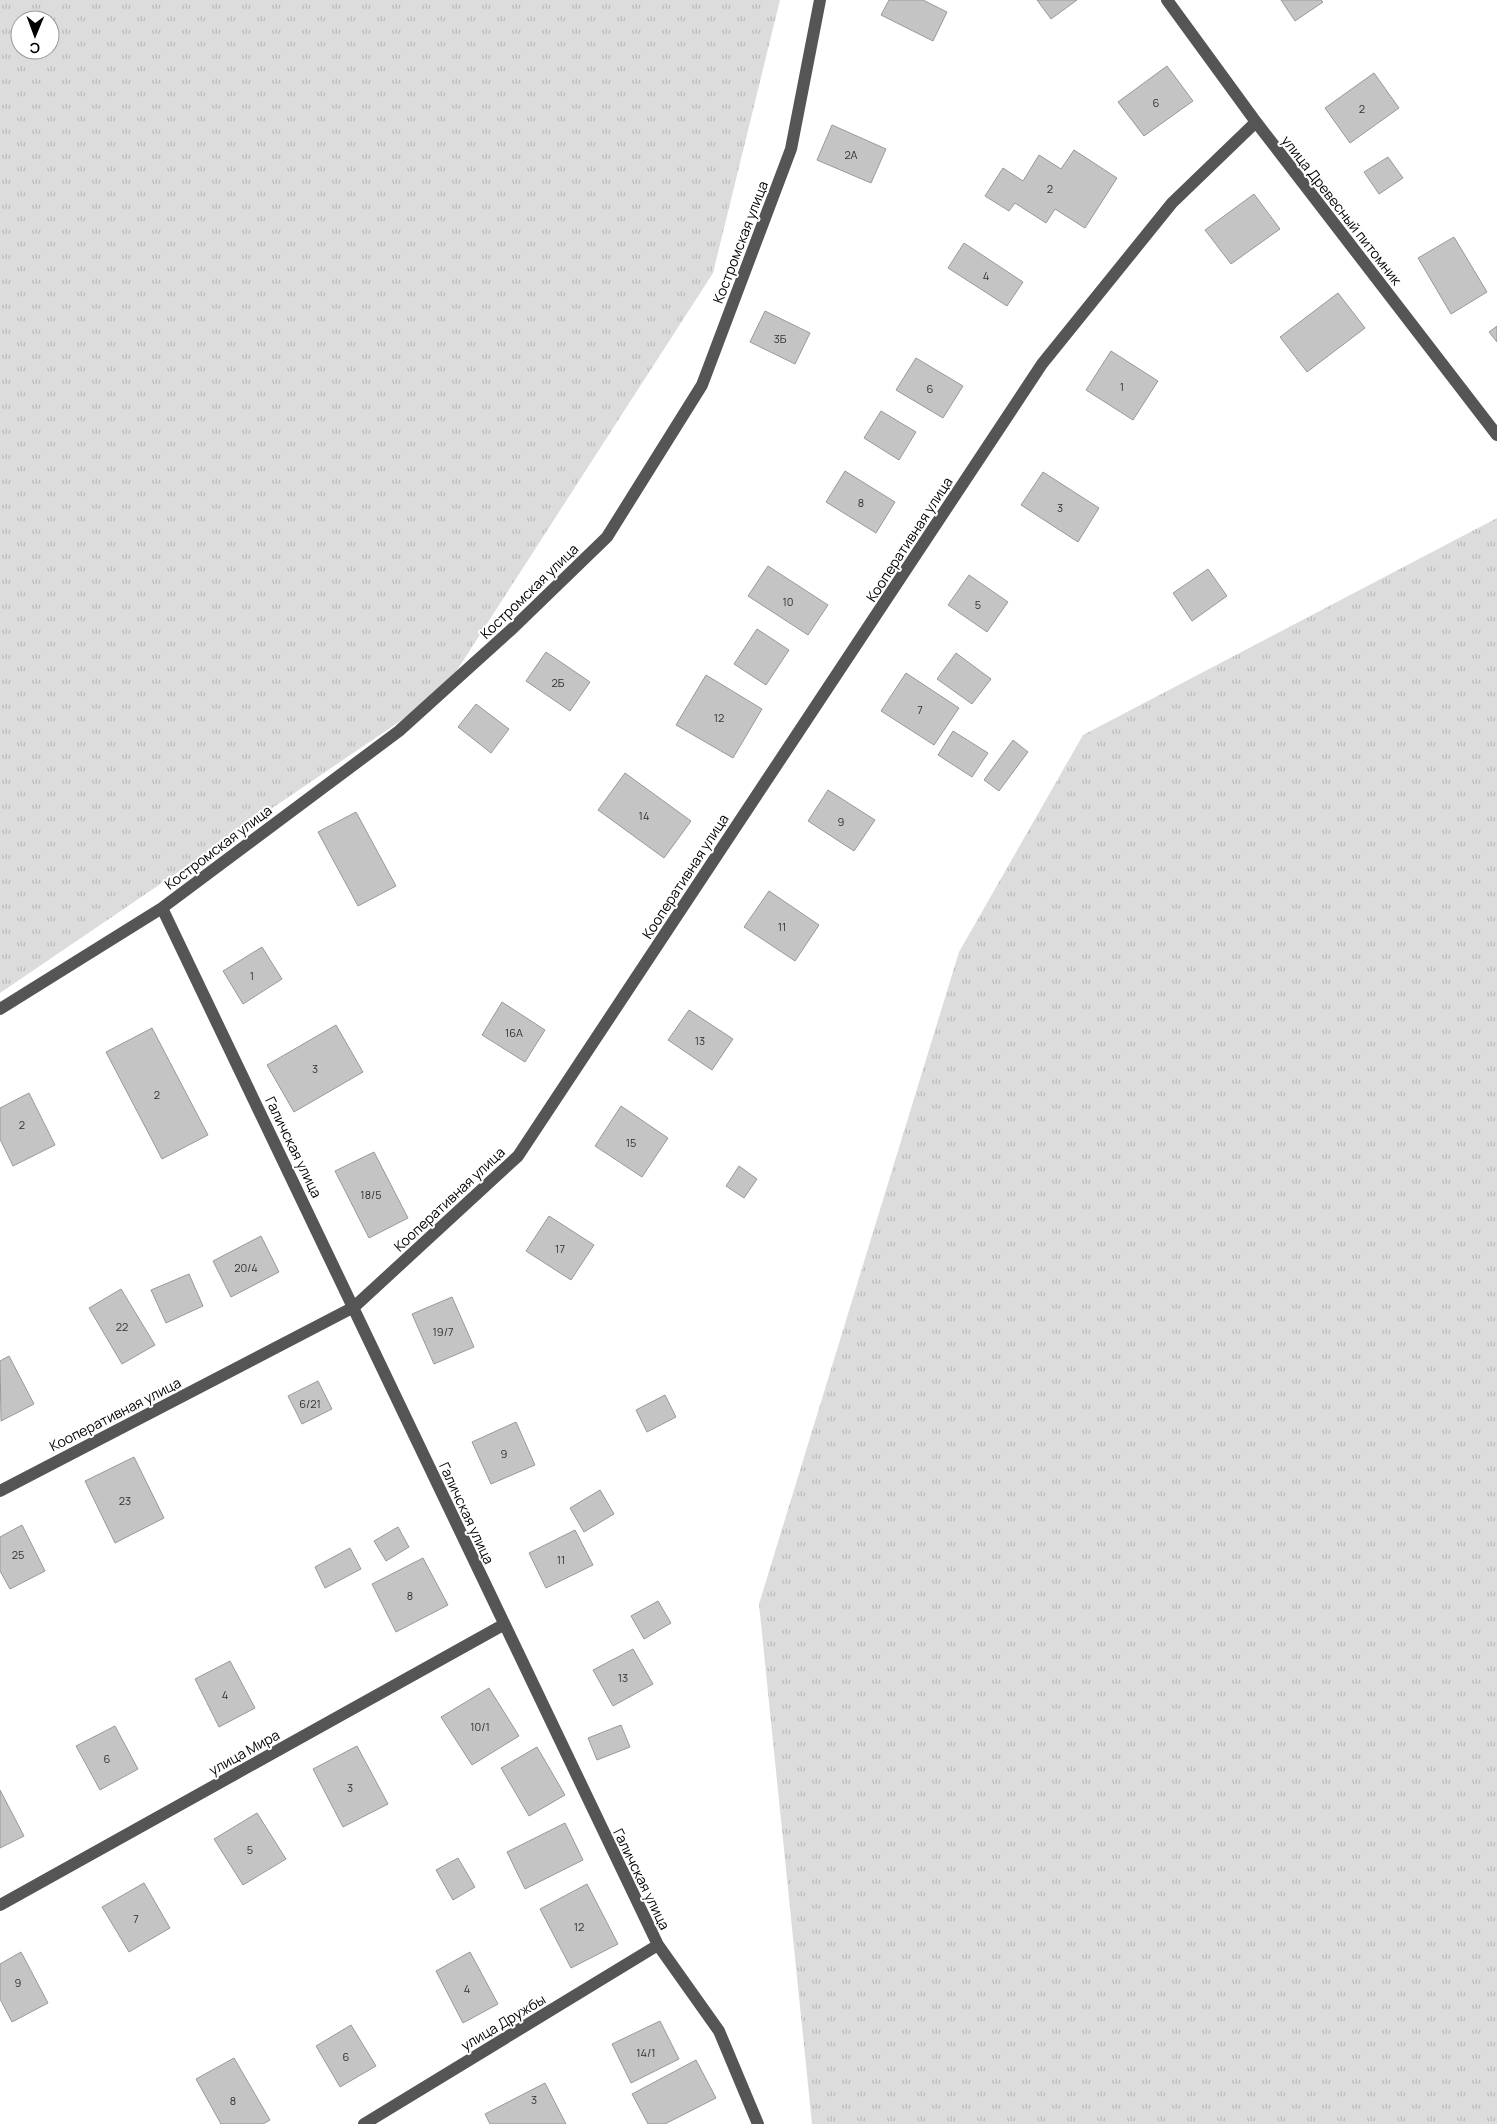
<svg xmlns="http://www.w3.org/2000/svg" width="1497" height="2124" font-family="Manrope,sans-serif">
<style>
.grass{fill:url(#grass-tufts);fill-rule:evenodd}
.building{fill:#c4c4c4;stroke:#999}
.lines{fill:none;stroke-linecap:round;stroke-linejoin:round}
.minor{stroke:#555;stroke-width:12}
.labels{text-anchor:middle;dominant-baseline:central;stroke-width:4;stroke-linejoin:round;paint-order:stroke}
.number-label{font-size:11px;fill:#313131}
.street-label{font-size:14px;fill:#000;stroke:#fff}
</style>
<defs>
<pattern id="grass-tufts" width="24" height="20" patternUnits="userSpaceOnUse" patternTransform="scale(1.25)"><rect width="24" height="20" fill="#dcdcdc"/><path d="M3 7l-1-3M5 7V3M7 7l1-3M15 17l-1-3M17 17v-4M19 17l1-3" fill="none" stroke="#bbb"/></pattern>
</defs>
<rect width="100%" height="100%" fill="#fff"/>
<path class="grass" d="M0,0H780L713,273L443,692L0,993ZM20,20H50V50H20Z
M1497,518V2124H812L759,1604L959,952L1083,735Z"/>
<path class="building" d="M889,0H923L947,12L933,41L881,15Z
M1037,0H1077L1051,19Z
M1281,0H1321L1323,2L1295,21Z
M1167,66L1193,101L1144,136L1118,102Z
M1374,73L1399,108L1350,143L1325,108Z
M832,125L886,149L871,183L817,160Z
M1074,150L1117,178L1085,228L1055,209L1046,223L1015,203L1009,211L985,196L1003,168L1023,181L1039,155L1061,169Z
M1388,157L1403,178L1379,194L1364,172Z
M1254,194L1280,229L1231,264L1205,230Z
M1454,237L1487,292L1451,314L1418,258Z
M964,243L1023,282L1007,306L948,268Z
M1338,293L1365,328L1307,372L1280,337Z
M765,311L810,333L795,364L750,342Z
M1497,326V342L1489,332Z
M1111,351L1158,381L1133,420L1086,390Z
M916,358L963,386L943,418L896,390Z
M881,411L916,432L899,460L864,438Z
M845,471L895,502L876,533L826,502Z
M1043,472L1099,508L1078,542L1021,505Z
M768,566L828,605L808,635L748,596Z
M1208,569L1227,596L1192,621L1173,593Z
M969,575L1008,602L987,632L948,605Z
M757,629L789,650L766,685L734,664Z
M546,652L590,682L570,711L526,681Z
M956,653L991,679L972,704L937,679Z
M906,673L959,708L934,745L881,711Z
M706,675L762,709L733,758L676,725Z
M476,704L509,729L491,753L458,727Z
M953,731L988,753L972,777L938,755Z
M1013,740L1028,752L999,791L984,780Z
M625,773L691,821L664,858L598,810Z
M828,790L875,820L854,851L808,821Z
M356,812L396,886L358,906L318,832Z
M769,891L819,925L795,961L744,927Z
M262,947L282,979L243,1004L223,971Z
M502,1002L545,1030L525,1062L482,1035Z
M689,1010L733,1039L712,1070L668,1040Z
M336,1025L363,1072L294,1112L267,1065Z
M152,1028L208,1135L162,1159L106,1052Z
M29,1093L55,1145L13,1166L0,1139V1108Z
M621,1106L668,1138L642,1177L595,1146Z
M374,1152L408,1218L369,1238L335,1171Z
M739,1166L757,1179L744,1198L726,1186Z
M549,1216L594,1245L571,1280L526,1251Z
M261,1236L279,1272L231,1297L213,1261Z
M189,1274L203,1306L166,1323L151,1290Z
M121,1289L155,1345L122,1364L89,1308Z
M452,1297L474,1347L434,1364L412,1314Z
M9,1356L34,1404L1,1421L0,1361Z
M318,1381L332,1409L302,1424L288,1396Z
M665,1395L676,1417L647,1432L636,1410Z
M516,1422L535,1465L491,1484L472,1442Z
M134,1457L164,1518L115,1543L85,1481Z
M600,1490L614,1514L584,1532L570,1508Z
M22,1525L45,1571L10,1589L0,1571V1537Z
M398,1527L409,1547L386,1561L374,1541Z
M575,1530L593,1565L546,1588L529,1553Z
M350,1548L361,1569L325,1588L315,1567Z
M423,1558L448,1605L396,1632L372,1584Z
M658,1601L671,1623L644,1639L631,1616Z
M633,1649L653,1684L613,1706L593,1670Z
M230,1661L255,1708L219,1727L195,1679Z
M489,1688L519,1736L472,1765L441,1717Z
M621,1725L630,1747L597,1760L588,1738Z
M115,1726L138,1769L100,1790L76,1746Z
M357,1746L388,1804L343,1827L313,1769Z
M537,1747L565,1795L529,1816L501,1768Z
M0,1790L24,1836L0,1848Z
M257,1813L286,1859L243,1885L214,1839Z
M565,1823L583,1860L525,1889L507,1852Z
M458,1858L475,1887L453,1900L436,1870Z
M144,1883L170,1928L129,1952L102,1907Z
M587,1884L618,1944L571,1968L540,1909Z
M21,1952L48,2003L12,2022L0,1999V1964Z
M470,1952L498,2004L463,2023L436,1971Z
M660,2021L679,2059L631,2083L612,2044Z
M351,2025L376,2066L340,2087L316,2046Z
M234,2058L270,2120L263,2124H221L196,2079Z
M696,2060L716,2098L665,2124H648L632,2094Z
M545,2083L566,2124H490L485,2114Z"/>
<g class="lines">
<path class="minor" d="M1167,0L1256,122L1497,435
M162,908L658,1945L719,2031L758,2124
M0,1009L162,908L399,731L513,628L607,537L702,385L791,149L820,0
M0,1491L354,1307L518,1156L1042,364L1172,203L1256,122
M0,1905L503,1625
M364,2124L658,1945"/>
</g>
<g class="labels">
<g class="number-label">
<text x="1156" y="102">6</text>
<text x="1362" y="108">2</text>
<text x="851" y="154">2А</text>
<text x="1050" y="188">2</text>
<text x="986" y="275">4</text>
<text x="780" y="338">3Б</text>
<text x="1122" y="386">1</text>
<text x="930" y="388">6</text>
<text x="861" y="502">8</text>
<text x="1060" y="507">3</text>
<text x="788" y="601">10</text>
<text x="978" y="604">5</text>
<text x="558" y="682">2Б</text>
<text x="920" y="709">7</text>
<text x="719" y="717">12</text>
<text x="644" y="815">14</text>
<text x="841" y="821">9</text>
<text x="782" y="926">11</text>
<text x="252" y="975">1</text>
<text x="514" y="1032">16А</text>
<text x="700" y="1040">13</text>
<text x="315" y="1068">3</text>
<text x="157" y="1094">2</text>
<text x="22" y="1124">2</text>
<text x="631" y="1142">15</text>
<text x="371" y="1194">18/5</text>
<text x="560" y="1248">17</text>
<text x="246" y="1267">20/4</text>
<text x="122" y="1326">22</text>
<text x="443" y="1331">19/7</text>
<text x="310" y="1403">6/21</text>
<text x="504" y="1453">9</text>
<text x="125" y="1500">23</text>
<text x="18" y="1554">25</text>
<text x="561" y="1559">11</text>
<text x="410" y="1595">8</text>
<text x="623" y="1677">13</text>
<text x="225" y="1694">4</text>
<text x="480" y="1726">10/1</text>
<text x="107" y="1758">6</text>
<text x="350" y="1787">3</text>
<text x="250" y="1849">5</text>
<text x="136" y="1918">7</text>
<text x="579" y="1926">12</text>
<text x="18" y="1982">9</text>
<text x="467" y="1988">4</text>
<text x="646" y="2052">14/1</text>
<text x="346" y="2056">6</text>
<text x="534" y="2099">3</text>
<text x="233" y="2100">8</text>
</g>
<g class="street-label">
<text transform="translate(1342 210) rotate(52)">улица Древесный питомник</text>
<text transform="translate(740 242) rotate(-69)">Костромская улица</text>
<text transform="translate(909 539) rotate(-57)">Кооперативная улица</text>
<text transform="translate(529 591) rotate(-44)">Костромская улица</text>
<text transform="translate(218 847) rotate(-37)">Костромская улица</text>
<text transform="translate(685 876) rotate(-57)">Кооперативная улица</text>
<text transform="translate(294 1147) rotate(64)">Галичская улица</text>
<text transform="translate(449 1199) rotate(-43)">Кооперативная улица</text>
<text transform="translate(115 1414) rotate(-27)">Кооперативная улица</text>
<text transform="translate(467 1513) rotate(65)">Галичская улица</text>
<text transform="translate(244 1752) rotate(-29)">улица Мира</text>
<text transform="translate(642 1879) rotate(64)">Галичская улица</text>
<text transform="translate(503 2022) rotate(-31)">улица Дружбы</text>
</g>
</g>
<g transform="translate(35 35) rotate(181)"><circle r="24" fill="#ffffff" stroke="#999999"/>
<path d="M0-4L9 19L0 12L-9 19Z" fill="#000000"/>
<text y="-8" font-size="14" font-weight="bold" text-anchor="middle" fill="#000000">С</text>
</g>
</svg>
